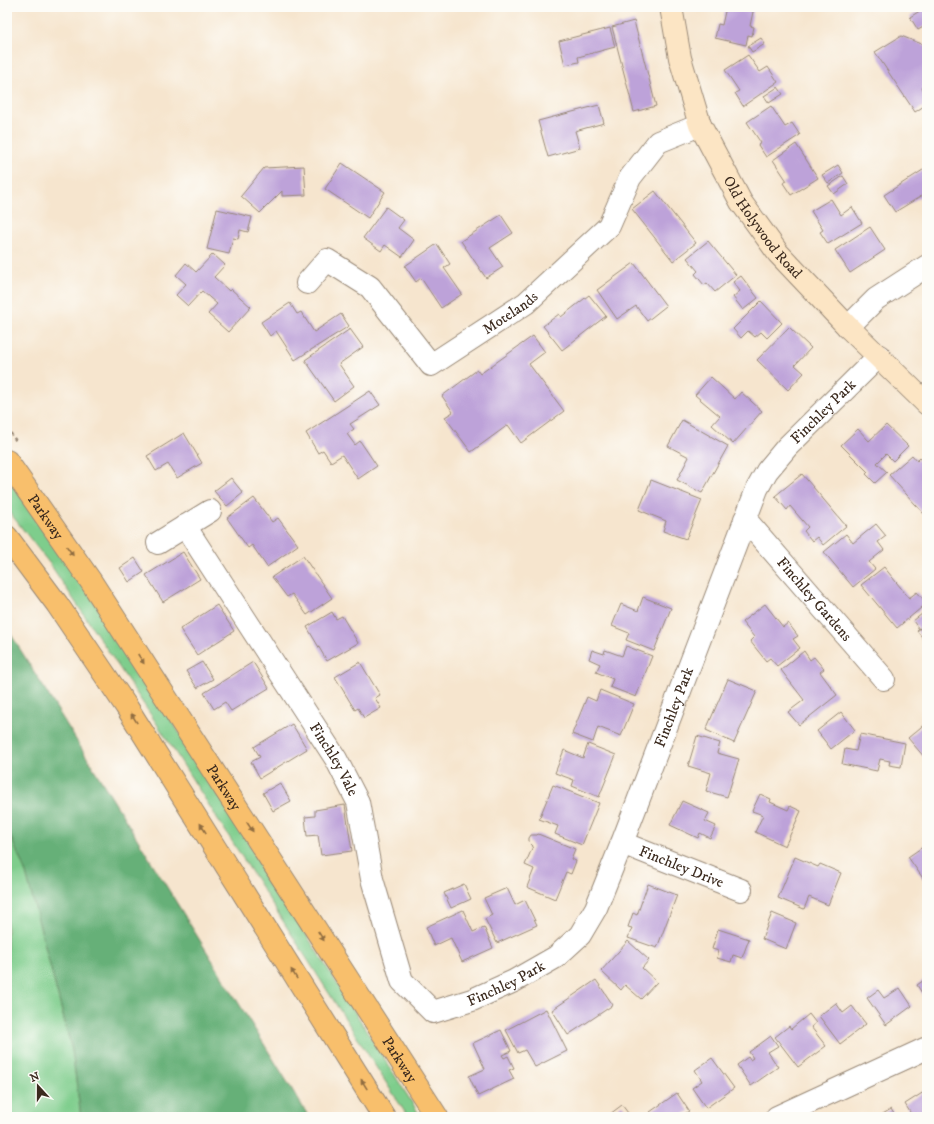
<svg xmlns="http://www.w3.org/2000/svg" width="934" height="1124" font-family="'IM FELL DW Pica',serif">
<style>
.green{fill:#7ecd8c;stroke:#5c7c55}
.forest{fill:#66b078;stroke:#506d4b}
.building{fill:#bda2d9}
.lines{fill:none;stroke-linecap:round;stroke-linejoin:round}
.street-casing{stroke:#988876;stroke-width:24}
.secondary-casing{stroke:#988876;stroke-width:24}
.highway-casing{stroke:#988876;stroke-width:24}
.path{stroke:#988876;stroke-width:2.5;stroke-dasharray:3 3;stroke-linecap:butt}
.street{stroke:#fff;stroke-width:22}
.secondary{stroke:#fce5c4;stroke-width:22}
.highway{stroke:#f8bf6c;stroke-width:22}
.oneway{fill:#906d41}
.labels{text-anchor:middle;dominant-baseline:central;stroke-width:3.5;stroke-linejoin:round;paint-order:stroke}
.street-label{font-size:15px;fill:#3b2a1e;stroke:#fdfcf7}
</style>
<rect width="100%" height="100%" fill="#fdfcf7"/>
<filter id="ink" filterUnits="userSpaceOnUse"><feTurbulence type="fractalNoise" baseFrequency=".025" numOctaves="2"/><feDisplacementMap in="SourceGraphic" scale="8" xChannelSelector="R" yChannelSelector="G"/><feConvolveMatrix kernelMatrix="1 2 1 2 8 2 1 2 1" color-interpolation-filters="sRGB"/></filter>
<filter id="wash" filterUnits="userSpaceOnUse"><feTurbulence type="fractalNoise" baseFrequency=".012" numOctaves="4" result="noise"/><feDisplacementMap in="SourceGraphic" scale="16" xChannelSelector="R" yChannelSelector="G"/><feGaussianBlur stdDeviation="0.9" result="paint"/><feColorMatrix in="noise" values="0 0 0 0 0 0 0 0 0 0 0 0 0 0 0 0 0 1.4 0 .05"/><feComposite in="paint" operator="in"/></filter>
<g filter="url(#wash)">
<rect width="100%" height="100%" fill="#f6e5ce"/>
<path class="green" d="M7,478L63,554L175,726L421,1117H408L161,730L50,564L7,509Z
M7,828L26,873L72,1050L81,1117H7Z"/>
<path class="forest" d="M7,628L309,1117H81L72,1050L26,873L7,828Z"/>
<g id="blocks">
<path class="building" d="M726,7H754L750,26L754,27L752,36L748,35L746,45L715,38L718,24L722,25Z
M926,7H927V25L918,30L910,17Z
M634,21L656,106L634,112L612,27Z
M610,28L615,47L578,57L579,62L565,65L559,41Z
M901,36L927,46V67L924,69L927,75V84L922,88L927,95V104L915,112L875,52Z
M761,38L765,44L752,52L748,46Z
M748,55L760,72L768,67L778,82L743,106L735,93L739,91L725,70Z
M778,87L783,94L769,103L764,96Z
M599,105L604,123L575,131L580,148L548,157L538,121Z
M771,106L785,127L792,123L800,135L766,157L758,145L761,143L747,122Z
M796,144L818,178L791,195L783,183L787,181L773,160Z
M342,163L385,192L368,218L325,189Z
M838,165L843,173L828,183L822,175Z
M304,166L306,195L282,196V191L260,213L241,196L264,168Z
M926,168L927,201L923,195L895,212L884,195Z
M843,176L848,184L834,194L828,186Z
M655,191L696,243L673,261L632,209Z
M831,199L841,215L852,207L862,223L828,244L820,232L823,230L811,211Z
M386,207L404,220L398,228L414,240L402,257L385,245L381,251L363,238Z
M217,209L252,217L248,232L240,230L238,239L233,238L229,254L207,249Z
M501,215L513,233L490,248L503,267L486,278L461,241Z
M870,227L885,250L850,273L835,250Z
M708,241L736,275L715,292L707,283L704,285L695,274L698,271L687,258Z
M437,244L450,264L444,268L462,294L441,308L421,278L416,282L405,266Z
M213,254L225,265L214,277L229,291L231,289L251,307L228,332L208,314L217,304L202,291L188,306L176,295L186,284L176,275L186,263L196,272Z
M634,263L666,306L647,321L636,306L617,319L597,290Z
M741,276L758,298L743,310L733,297L740,291L733,282Z
M589,295L606,316L562,350L543,326L559,314L561,317Z
M761,301L782,323L767,338L761,332L755,337L748,331L741,338L733,329Z
M290,303L297,314L301,312L314,332L341,314L349,326L295,360L276,331L270,336L261,322Z
M789,327L811,348L795,365L804,373L788,390L757,360Z
M350,329L363,347L339,364L354,386L334,401L305,360Z
M533,336L545,352L529,364L564,411L521,443L508,425L471,452L445,417L453,412L442,396L477,370L480,374Z
M711,377L735,399L741,392L762,411L733,444L712,425L720,416L695,395Z
M370,391L380,405L350,424L354,429L347,434L355,445L360,441L377,466L358,479L342,455L331,462L323,450L318,453L306,433Z
M682,420L728,446L702,493L677,480L689,457L668,446Z
M886,425L908,446L893,461L886,454L877,463L887,472L875,483L866,474L868,472L841,445L858,429L869,441Z
M184,433L202,463L177,478L168,464L156,471L147,456Z
M912,455L917,461L920,458L927,465V511L924,514L889,475Z
M802,474L846,526L823,545L817,537L812,541L804,531L808,527L790,506L787,510L775,496Z
M231,478L243,493L227,506L214,491Z
M651,480L702,500L686,539L663,531L666,521L639,510Z
M254,498L272,522L278,518L298,545L267,567L252,545L248,548L227,518Z
M876,524L886,536L878,542L884,550L869,562L875,569L853,587L824,552L846,534L853,543Z
M183,552L200,579L163,602L146,575Z
M303,556L332,598L307,615L292,594L287,597L272,577Z
M135,558L144,572L129,582L120,568Z
M884,567L909,598L917,592L927,603L897,628L861,585Z
M643,597L671,608L654,651L626,640L629,633L612,626L621,604L638,611Z
M765,604L783,627L788,623L798,636L793,639L800,648L777,666L770,658L766,661L750,641L754,637L742,622Z
M217,605L234,631L197,655L180,629Z
M927,610V622L919,629L913,621Z
M332,612L336,619L342,616L358,643L327,661L307,627Z
M927,623V643L917,631Z
M626,646L652,656L636,697L610,687L613,679L596,672L600,664L589,659L592,650L604,654L605,650L622,656Z
M804,651L810,660L814,657L824,669L820,672L837,695L799,725L788,712L804,700L781,670Z
M202,662L213,679L197,688L186,671Z
M253,662L269,688L231,711L225,702L214,709L204,693Z
M360,662L380,695L375,698L381,708L364,718L358,708L355,710L335,677Z
M728,679L757,691L734,743L706,730Z
M600,690L634,704L621,736L598,727L593,742L572,734L587,697L596,701Z
M841,712L855,730L831,749L817,731Z
M927,722V757L925,758L908,738Z
M292,724L307,749L260,778L251,762L260,757L254,747Z
M860,734L905,743L901,767L889,765L890,761L880,759L877,771L842,764L845,749L856,751Z
M697,736L720,743L717,753L739,759L727,797L706,791L711,773L688,766Z
M588,744L616,755L599,797L572,786L574,780L555,773L564,750L583,758Z
M280,783L291,801L273,811L263,793Z
M553,785L599,803L582,845L555,834L558,826L539,819Z
M760,794L771,799L770,802L788,810L790,806L801,811L785,846L755,832L763,815L752,811Z
M682,801L709,813L705,821L716,826L710,838L700,833L698,838L670,825Z
M345,805L352,851L321,855L318,835L307,836L305,817L315,816V810Z
M538,834L575,849L571,859L576,861L571,874L566,872L555,899L527,887L534,869L525,865L533,846L529,842V838L531,835H537Z
M927,844V884L908,857Z
M795,857L818,867L820,864L841,873L828,905L809,897L804,909L778,898Z
M464,884L471,899L451,908L444,893Z
M648,884L677,895L657,948L628,938L632,928L628,927L633,913L637,915Z
M507,888L515,905L525,900L537,925L497,943L485,919L492,915L484,898Z
M463,910L473,932L484,927L493,948L462,962L451,938L434,946L426,927Z
M772,913L796,923L786,949L762,939Z
M718,929L749,939L742,958L733,955L731,962L717,958L719,951L712,949Z
M628,941L649,960L642,968L657,982L641,999L625,985L621,990L601,971Z
M927,978V1001L917,985Z
M596,980L613,1005L568,1035L552,1010Z
M900,988L912,1006L886,1025L867,998L878,990L884,998Z
M836,1003L843,1013L852,1006L866,1024L840,1044L819,1016Z
M546,1009L567,1051L535,1067L525,1050L518,1053L506,1030Z
M809,1014L816,1023L811,1027L826,1046L798,1067L775,1037L789,1026L791,1029Z
M501,1030L511,1051L502,1055L504,1058L508,1056L514,1068L509,1070L514,1079L478,1096L469,1076L485,1069L473,1043Z
M771,1036L778,1046L768,1052L778,1067L751,1086L737,1065L748,1057L750,1060L753,1058L749,1052Z
M712,1058L734,1088L706,1108L692,1088L702,1081L695,1070Z
M927,1090V1117H913L905,1104Z
M677,1093L689,1111L680,1117H653L650,1112Z
M622,1105L631,1117H606Z
M891,1109L896,1117H878Z"/>
</g>
</g>
<g filter="url(#ink)">
<use href="#blocks" fill-opacity="0" stroke="#988876" stroke-width="1"/>
<g class="lines">
<g class="street-casing">
<g id="street">
<path id="s1" d="M307,283L327,260L370,287L431,365L526,303L609,226L630,178L658,142L700,125"/>
<path d="M848,327L876,299L927,266"/>
<path id="s2" d="M745,519L884,679"/>
<path id="s3" d="M185,526L336,759L358,802L372,879L402,981L433,1012L472,1000L514,981L556,957L580,935L596,908L622,843L757,489L767,471L787,447L879,356"/>
<path d="M158,543L210,511"/>
<path id="s4" d="M622,843L741,890"/>
<path d="M777,1117L927,1048"/>
</g>
</g>
<g class="secondary-casing">
<g id="secondary">
<path id="s5" d="M671,7L680,58L700,125L741,202L778,253L848,327L927,404"/>
</g>
</g>
<g class="highway-casing">
<g id="highway">
<path id="s6" d="M7,461L90,580L437,1117"/>
<path d="M7,537L57,604L126,706L384,1117"/>
</g>
</g>
<path class="path" d="M7,428L16,441"/>
<use href="#street" class="street"/>
<use href="#secondary" class="secondary"/>
<use href="#highway" class="highway"/>
</g>
<defs><path id="oneway-solid" d="M-6-.8H1V-3.2L6.5 0L1 3.2V.8H-6Z"/></defs>
<g class="oneway">
<use href="#oneway-solid" transform="translate(70 551) rotate(55)"/>
<use href="#oneway-solid" transform="translate(141 659) rotate(57)"/>
<use href="#oneway-solid" transform="translate(134 718) rotate(-122)"/>
<use href="#oneway-solid" transform="translate(250 827) rotate(57)"/>
<use href="#oneway-solid" transform="translate(203 828) rotate(-122)"/>
<use href="#oneway-solid" transform="translate(321 936) rotate(57)"/>
<use href="#oneway-solid" transform="translate(294 974) rotate(-122)"/>
<use href="#oneway-solid" transform="translate(364 1084) rotate(-122)"/>
</g>
</g>
<g class="labels">
<g class="street-label">
<text stroke="none"><textPath href="#s5" startOffset="242">Old Holywood Road</textPath></text>
<text stroke="none"><textPath href="#s1" startOffset="275">Motelands</textPath></text>
<text stroke="none"><textPath href="#s3" startOffset="1305">Finchley Park</textPath></text>
<text stroke="none"><textPath href="#s6" startOffset="68">Parkway</textPath></text>
<text stroke="none"><textPath href="#s2" startOffset="106">Finchley Gardens</textPath></text>
<text stroke="none"><textPath href="#s3" startOffset="969">Finchley Park</textPath></text>
<text stroke="none"><textPath href="#s3" startOffset="277">Finchley Vale</textPath></text>
<text stroke="none"><textPath href="#s6" startOffset="392">Parkway</textPath></text>
<text stroke="none"><textPath href="#s4" startOffset="64">Finchley Drive</textPath></text>
<text stroke="none"><textPath href="#s3" startOffset="633">Finchley Park</textPath></text>
<text stroke="none"><textPath href="#s6" startOffset="716">Parkway</textPath></text>
</g>
</g>
<rect width="934" height="1124" fill="none" stroke="#fdfcf7" stroke-width="24"/>
<g transform="translate(38 1086) rotate(339)" stroke="#fdfcf7" stroke-width="3" paint-order="stroke">
<path d="M0-3L7 15L0 10L-7 15Z" fill="#3b2a1e"/>
<text y="-6" font-size="11" font-weight="bold" text-anchor="middle" fill="#3b2a1e">N</text>
</g>
</svg>
